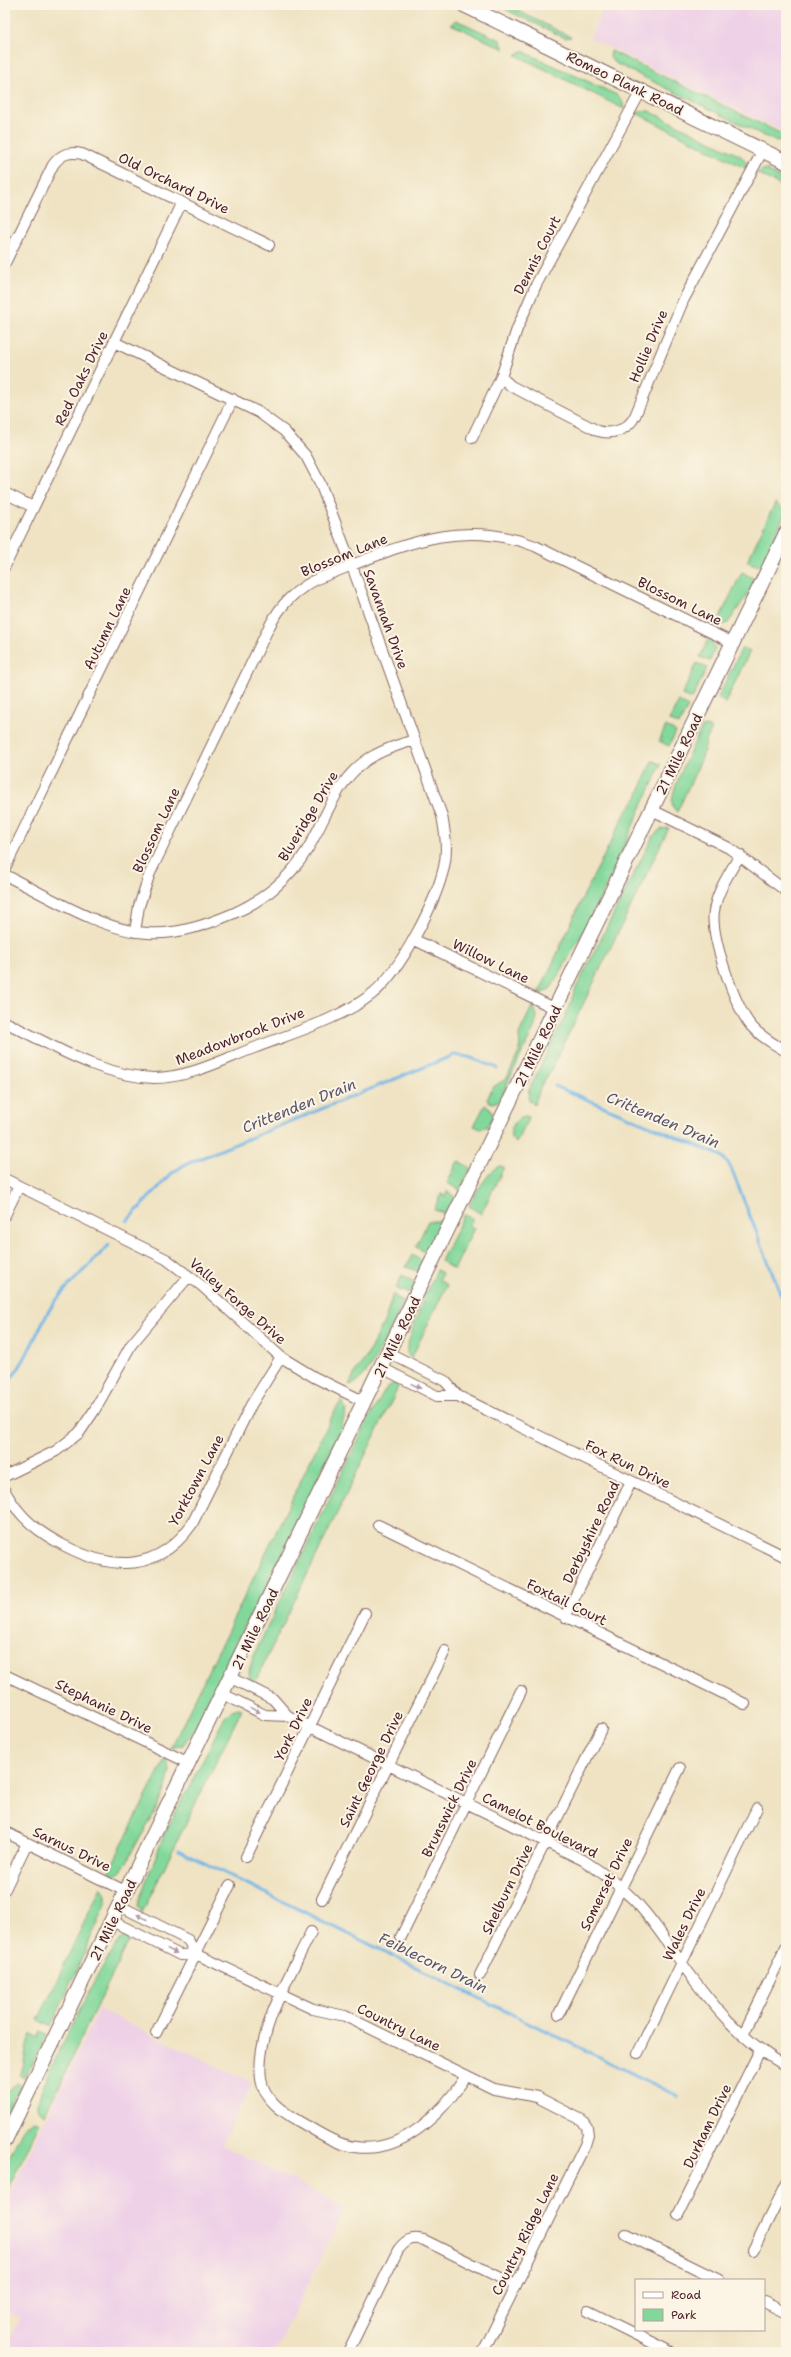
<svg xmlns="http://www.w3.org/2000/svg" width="791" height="2357" font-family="'Shantell Sans',sans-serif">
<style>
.built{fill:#eed0e7}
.green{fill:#82d89b;stroke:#667c63}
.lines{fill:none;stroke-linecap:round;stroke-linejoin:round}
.stream{stroke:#72b6e7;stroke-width:3}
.street-casing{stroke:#846460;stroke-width:12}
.secondary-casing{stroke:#846460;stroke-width:16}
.street{stroke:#fff;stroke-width:10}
.secondary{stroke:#fff;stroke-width:14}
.oneway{fill:#ae9aa0}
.labels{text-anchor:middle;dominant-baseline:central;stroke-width:4;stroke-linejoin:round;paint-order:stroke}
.street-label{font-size:14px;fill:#4a1f2b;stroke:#fcf5e5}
.water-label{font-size:15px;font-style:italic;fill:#58546d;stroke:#fcf5e5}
</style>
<rect width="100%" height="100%" fill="#fcf5e5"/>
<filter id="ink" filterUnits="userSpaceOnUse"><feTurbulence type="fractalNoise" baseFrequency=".025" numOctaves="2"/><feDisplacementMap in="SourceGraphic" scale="8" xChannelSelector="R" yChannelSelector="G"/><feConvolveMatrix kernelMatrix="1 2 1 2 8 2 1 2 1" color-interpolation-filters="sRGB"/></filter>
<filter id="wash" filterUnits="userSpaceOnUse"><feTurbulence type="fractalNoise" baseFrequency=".012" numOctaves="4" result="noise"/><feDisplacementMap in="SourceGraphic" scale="16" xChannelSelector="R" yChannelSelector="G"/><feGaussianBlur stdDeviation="0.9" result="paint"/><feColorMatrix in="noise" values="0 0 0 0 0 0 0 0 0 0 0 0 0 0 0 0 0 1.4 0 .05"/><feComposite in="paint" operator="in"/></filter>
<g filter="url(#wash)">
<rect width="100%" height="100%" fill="#efe3c3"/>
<path class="built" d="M605,5H786V133L590,38Z
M99,2009L252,2083L222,2145L346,2207L275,2352H5L20,2317L5,2310V2203Z"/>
<path class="green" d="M496,5H506L571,37L565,38Z
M456,20L500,40L504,49L451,24Z
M522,51L617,95L622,100L624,109L516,55Z
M611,51L786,136L781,140L775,141L615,63L610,57Z
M642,111H649L741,156L746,162L747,169L636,113Z
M762,170H767L786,182V188L757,173Z
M775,503L786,511L762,567L747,562Z
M742,572L756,580L754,585L728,623L715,627Z
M709,638L715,648L710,661L700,657Z
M742,648L750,651L725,703L718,697Z
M697,663L707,668L692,699L682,695Z
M679,701L688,707L679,725L669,720Z
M666,726L676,732L669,746L659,741Z
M706,726L712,729L706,741L702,758L677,812C674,809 672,806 672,802C673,784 694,744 702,727Z
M652,761L661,764C652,786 641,806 632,828C609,884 582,937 551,988L545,992L539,993L584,895L625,814L637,797Z
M669,828L550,1072L542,1084L534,1105L528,1099L529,1090L570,1006L574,992L653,836L661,829Z
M533,1005L537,1016L535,1026L499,1101L492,1103L487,1100L492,1088L507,1078L520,1050L519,1034Z
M485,1105L489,1107L493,1115L488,1126L481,1129L474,1126Z
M525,1116L529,1117L516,1143L511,1138C509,1128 515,1118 525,1116Z
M458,1161L471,1168L460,1190L447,1183Z
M500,1166L504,1167L481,1214L469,1206C474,1196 490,1168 500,1166Z
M447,1191L456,1198L448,1214L434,1210L441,1194L445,1196Z
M464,1215L473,1218L469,1226L474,1228L454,1270L441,1261Z
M428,1221H441L444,1224L431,1251L427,1253L416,1247Z
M412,1255L425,1263L421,1272L406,1267Z
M437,1270L442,1273L439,1280L447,1285L411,1359L407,1353V1346L423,1300Z
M402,1275L416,1283L410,1293L396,1289Z
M393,1294L403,1302C395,1318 368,1386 349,1385L357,1369L366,1358L385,1320Z
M395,1383H399L396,1392L254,1684C245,1675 251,1666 254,1655L366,1424L387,1387Z
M342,1400L346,1410L341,1429L260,1601L242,1630L194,1730L183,1745L171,1748L334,1412Z
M239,1708L242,1709L142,1913L138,1905L139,1900L164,1835L225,1717L232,1710Z
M165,1759C182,1777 141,1835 131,1853C128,1859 126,1866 121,1871C117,1875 112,1875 107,1875Z
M101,1887L106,1895V1904L51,2027L38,2020Z
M131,1937L68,2065C64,2080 52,2098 45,2114C41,2112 38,2109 38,2104C37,2090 107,1952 120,1940C123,1937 127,1936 131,1937Z
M40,2031L48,2035L24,2078L20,2076C26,2062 24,2048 31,2034L37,2037Z
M17,2083L21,2085L5,2113V2094Z
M34,2121L40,2123L5,2195V2166L24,2127Z"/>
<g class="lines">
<path class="stream" d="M555,1086L722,1156L731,1168L786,1307
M127,1221L171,1174L184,1165L454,1055L469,1057L497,1068
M5,1383C25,1370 38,1324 54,1303C70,1282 91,1264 109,1245
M178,1850L678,2096"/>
</g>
</g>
<g filter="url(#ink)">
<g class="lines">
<g class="street-casing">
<path id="street" d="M5,263L53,165C61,154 69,151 82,154L269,245
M501,377L511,386L598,431C612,435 628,430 635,416L683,301L763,150
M472,438L501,377L517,329L536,285L641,91
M5,493L33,507
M5,566L182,202
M652,810L729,848L786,891
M740,855C730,872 717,891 714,911C710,936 735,1006 751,1026C761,1037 773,1044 786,1051
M5,868L233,399
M5,875C46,895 102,931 148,933C177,935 206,925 232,914C263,901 290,878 307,850C328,816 337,775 375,755C387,748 401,744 414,740
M135,932L139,906L150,873L269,627C281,604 295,590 319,578C394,550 454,515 535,546L733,643
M413,939L556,1009
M5,1022C52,1045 100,1076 154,1078C189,1078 222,1060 254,1048C292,1033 341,1019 372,994C401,971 436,902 444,867C448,850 445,832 442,816L352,566L320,483L306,456L284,431L258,412L114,342
M5,1179L166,1259L202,1286L281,1357L314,1377L365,1402
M5,1215L19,1186
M389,1353L445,1381L458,1396L786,1557
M382,1368L437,1396H458
M5,1476L56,1451L79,1433L94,1411L131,1345L189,1276
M5,1491C19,1517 39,1533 65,1546C113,1571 158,1572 192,1524L251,1405L281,1357
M378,1525L745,1704
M565,1617L631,1482
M5,1675L189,1763
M231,1678L273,1699L288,1716L583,1860C600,1871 618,1884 633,1899C652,1918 666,1941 681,1962C710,2003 741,2041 786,2066
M223,1694L265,1715L288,1716
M5,1832L127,1892
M246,1857L365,1613
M5,1889L27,1843
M322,1899L445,1651
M120,1906L188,1940L196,1954
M112,1921L180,1955L196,1954L313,2009L345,2016L494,2089L537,2097L582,2120L587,2127L588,2135L585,2145L483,2352
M311,1932C291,1974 255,2032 261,2079C264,2100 283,2112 300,2122C318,2132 335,2144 355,2147C403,2154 443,2112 466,2076
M401,1937L521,1691
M480,1975L601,1729
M559,2014L680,1768
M156,2033L230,1885
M743,2035L786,1947
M638,2053L757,1808
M678,2215L760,2050
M626,2234L719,2280
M753,2250L786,2184
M764,2302L786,2313
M588,2311L671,2352
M348,2352L398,2250C405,2241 411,2236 424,2240L515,2285"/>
</g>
<g class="secondary-casing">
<path id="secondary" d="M464,5L786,162
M5,2140L786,533"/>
</g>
<use href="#street" class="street"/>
<use href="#secondary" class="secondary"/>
</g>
<defs><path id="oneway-solid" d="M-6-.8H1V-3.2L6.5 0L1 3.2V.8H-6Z"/></defs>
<g class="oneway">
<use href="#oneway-solid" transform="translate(416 1386) rotate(26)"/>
<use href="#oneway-solid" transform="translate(255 1710) rotate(26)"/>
<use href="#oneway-solid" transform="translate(142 1917) rotate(-153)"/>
<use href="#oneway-solid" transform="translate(172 1951) rotate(26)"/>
</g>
</g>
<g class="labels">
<g class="street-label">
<text transform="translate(625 83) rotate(26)">Romeo Plank Road</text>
<text transform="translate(174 183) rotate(26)">Old Orchard Drive</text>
<text transform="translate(537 255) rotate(-63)">Dennis Court</text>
<text transform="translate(648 346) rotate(-67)">Hollie Drive</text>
<text transform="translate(81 378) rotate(-64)">Red Oaks Drive</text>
<text transform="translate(344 555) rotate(-22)">Blossom Lane</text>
<text transform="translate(680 601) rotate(26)">Blossom Lane</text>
<text transform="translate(386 619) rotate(70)">Savannah Drive</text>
<text transform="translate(107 628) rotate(-64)">Autumn Lane</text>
<text transform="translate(679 754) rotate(-64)">21 Mile Road</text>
<text transform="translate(308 816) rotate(-59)">Blueridge Drive</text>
<text transform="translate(156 830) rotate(-65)">Blossom Lane</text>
<text transform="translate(491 961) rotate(26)">Willow Lane</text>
<text transform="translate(240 1036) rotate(-21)">Meadowbrook Drive</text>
<text transform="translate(538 1046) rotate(-64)">21 Mile Road</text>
<text transform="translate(238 1301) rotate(41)">Valley Forge Drive</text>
<text transform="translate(397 1337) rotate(-64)">21 Mile Road</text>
<text transform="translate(628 1464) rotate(26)">Fox Run Drive</text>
<text transform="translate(196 1480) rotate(-62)">Yorktown Lane</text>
<text transform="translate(591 1532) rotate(-64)">Derbyshire Road</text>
<text transform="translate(567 1602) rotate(26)">Foxtail Court</text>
<text transform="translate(255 1629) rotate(-64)">21 Mile Road</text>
<text transform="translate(104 1706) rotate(26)">Stephanie Drive</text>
<text transform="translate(293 1729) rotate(-64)">York Drive</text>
<text transform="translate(371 1769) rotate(-64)">Saint George Drive</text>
<text transform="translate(449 1808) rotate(-64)">Brunswick Drive</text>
<text transform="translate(540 1825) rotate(27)">Camelot Boulevard</text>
<text transform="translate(72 1849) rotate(26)">Sarnus Drive</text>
<text transform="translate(606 1884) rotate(-64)">Somerset Drive</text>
<text transform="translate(507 1889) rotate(-64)">Shelburn Drive</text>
<text transform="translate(113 1920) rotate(-64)">21 Mile Road</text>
<text transform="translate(684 1924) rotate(-64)">Wales Drive</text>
<text transform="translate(399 2027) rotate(26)">Country Lane</text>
<text transform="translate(707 2126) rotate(-64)">Durham Drive</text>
<text transform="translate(525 2234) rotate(-64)">Country Ridge Lane</text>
</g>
<g class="water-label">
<text transform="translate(299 1106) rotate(-22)">Crittenden Drain</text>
<text transform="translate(663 1120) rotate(23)">Crittenden Drain</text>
<text transform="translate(433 1963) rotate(26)">Feiblecorn Drain</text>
</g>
</g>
<rect width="791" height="2357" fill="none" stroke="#fcf5e5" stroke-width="20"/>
<rect x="635" y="2279" width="130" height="52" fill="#fcf5e5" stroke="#b59f9b"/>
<rect x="643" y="2292" width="20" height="6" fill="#ffffff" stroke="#b59f9b"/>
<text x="671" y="2299" font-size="12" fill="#4a1f2b">Road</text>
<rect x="643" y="2309" width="20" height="12" fill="#82d89b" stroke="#b59f9b"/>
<text x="671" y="2319" font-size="12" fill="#4a1f2b">Park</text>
</svg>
